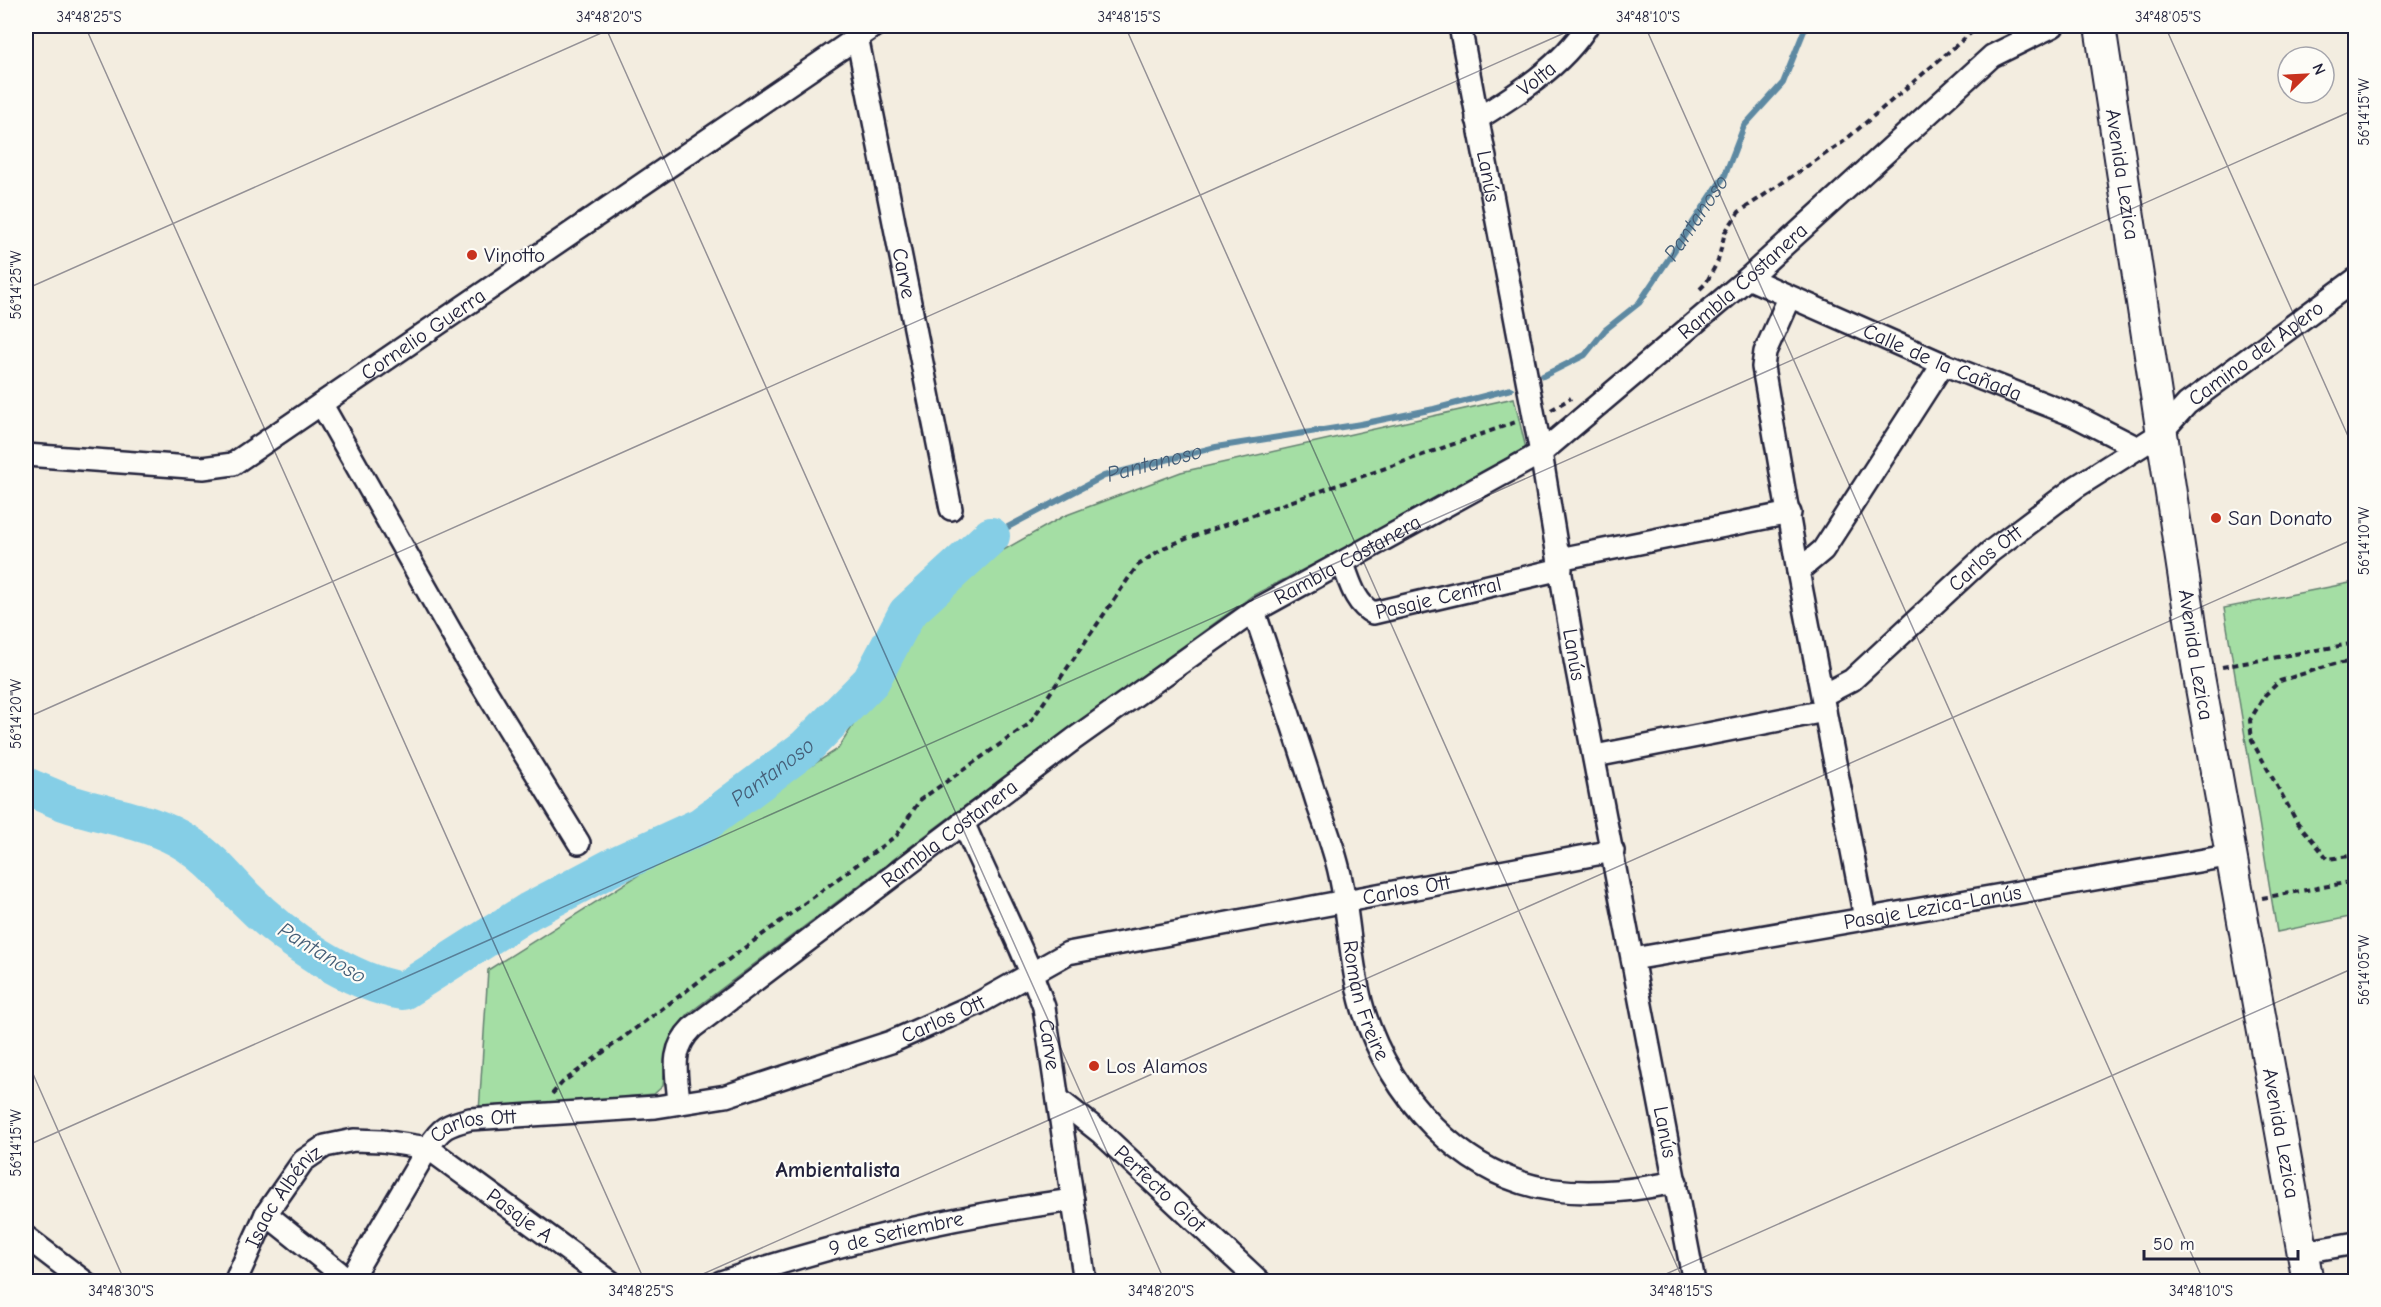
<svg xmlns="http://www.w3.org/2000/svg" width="2381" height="1307" font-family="'Comic Neue',sans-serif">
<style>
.green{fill:#a4dea4;stroke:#638070;stroke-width:1.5}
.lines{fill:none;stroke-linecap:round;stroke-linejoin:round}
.stream{stroke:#5d89a2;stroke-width:6}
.river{stroke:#85cee6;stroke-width:38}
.street-casing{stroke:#22223b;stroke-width:26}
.secondary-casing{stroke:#22223b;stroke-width:34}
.path{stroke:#22223b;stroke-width:4;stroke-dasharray:6 4.5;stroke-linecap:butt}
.street{stroke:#fdfcf7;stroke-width:21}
.secondary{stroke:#fdfcf7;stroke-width:30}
.ticks{fill:none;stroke:#22223b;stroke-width:1.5;stroke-opacity:0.45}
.poi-dot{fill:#c8321e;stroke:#fdfcf7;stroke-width:2}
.labels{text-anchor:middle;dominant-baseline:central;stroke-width:4.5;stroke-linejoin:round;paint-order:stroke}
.street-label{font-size:21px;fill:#22223b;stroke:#fdfcf7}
.poi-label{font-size:21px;fill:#22223b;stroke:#fdfcf7;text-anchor:start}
.water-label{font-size:22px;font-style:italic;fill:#455e77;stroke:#fdfcf7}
.neighbourhood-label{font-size:22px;font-weight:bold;fill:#22223b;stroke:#fdfcf7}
.neatline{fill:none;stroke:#22223b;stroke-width:2}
.ticks-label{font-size:15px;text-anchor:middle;fill:#22223b}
</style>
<rect width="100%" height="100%" fill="#f3ede0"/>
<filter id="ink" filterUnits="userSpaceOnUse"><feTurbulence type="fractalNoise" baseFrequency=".0167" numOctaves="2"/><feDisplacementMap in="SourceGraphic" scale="12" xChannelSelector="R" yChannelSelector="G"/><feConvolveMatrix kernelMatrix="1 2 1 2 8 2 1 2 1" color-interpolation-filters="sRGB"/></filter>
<g filter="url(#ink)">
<path class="green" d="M1514,398L1527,453L1252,596L955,813L688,1014C666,1041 666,1052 663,1086L654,1094L479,1112L488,970L838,749L921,619L977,565L1064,516L1181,472Z
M2355,582V916L2277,932L2224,608Z"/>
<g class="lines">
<g class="stream">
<path id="s1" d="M1543,376L1585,355L1605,330L1639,303L1725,175L1744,126L1783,83L1806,26"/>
<path id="s2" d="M991,536L1104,476L1216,447L1361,424L1434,409L1511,389"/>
</g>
<path class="river" id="s3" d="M26,786C38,791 51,797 64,802C104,816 152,820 188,844C211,859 226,878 244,897C282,936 349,983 403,991L529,911L618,864L701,826L805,748L871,681L907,613L991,536"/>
<g class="street-casing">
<g id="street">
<path id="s4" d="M855,26L951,509"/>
<path id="s5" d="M1460,26L1541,453L1575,660L1694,1282"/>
<path id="s6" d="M1477,119C1517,94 1562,66 1587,26"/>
<path id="s7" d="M1748,278L1943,364L2073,415L2136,447"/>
<path d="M1789,298L1765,352L1763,367L1798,571L1865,918"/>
<path d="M322,405L468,662L579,843"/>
<path id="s8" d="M26,455L203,468L233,464L874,26"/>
<path d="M1559,559L1790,513"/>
<path id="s9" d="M1343,564C1350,582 1355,604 1373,613L1561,569"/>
<path d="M1798,571L1823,550L1943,364"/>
<path id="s10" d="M1254,611C1276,676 1298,740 1318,805C1326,828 1335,851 1340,875C1350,919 1350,965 1363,1009C1390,1095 1461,1177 1554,1190C1596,1195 1635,1190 1676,1182"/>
<path id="s11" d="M1823,695L1852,680L1990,552L2076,487L2160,434L2187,404L2356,279"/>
<path d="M1595,756L1825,711"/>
<path id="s12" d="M963,822C989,884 1022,944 1044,1007L1085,1282"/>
<path id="s13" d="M1633,959L2233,855"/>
<path id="s14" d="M1058,1099L1101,1133L1260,1282"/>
<path id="s15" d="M679,1103C677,1073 669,1051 692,1028L1074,739L1254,611L1541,453L1748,278L1992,56L2053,26"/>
<path d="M266,1214L351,1282"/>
<path d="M26,1237L85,1282"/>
<path d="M2303,1252L2356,1243"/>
<path id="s16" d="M350,1280L428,1148C441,1127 447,1125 470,1119L656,1107L726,1096L891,1042L979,1003L1068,953L1613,851"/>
<path id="s17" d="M235,1282L266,1214L303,1161L325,1146L354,1140L382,1141L428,1148L611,1282"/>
<path id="s18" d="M721,1282C835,1243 954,1216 1073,1200"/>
</g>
</g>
<g class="secondary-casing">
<g id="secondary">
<path id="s19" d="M2100,26L2198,671L2308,1282"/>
</g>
</g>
<path class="path" d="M1700,289L1706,283L1718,261L1725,232L1739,212L1843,142L1979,26
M1551,410L1571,398
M2356,661L2334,664L2280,681L2265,695L2250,720L2252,741L2297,822L2328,859L2349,856L2356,850
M2222,667L2356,643
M2262,898L2356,881
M552,1094L563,1082L897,835L920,800L1029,724L1137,566L1163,548L1191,537L1516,422"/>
<use href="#street" class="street"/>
<use href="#secondary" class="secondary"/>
</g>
</g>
<path class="ticks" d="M85,26L645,1282M605,26L1165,1282M1125,26L1684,1282M1645,26L2204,1282M2165,26L2356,454M26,289L617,26M26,718L1580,26M26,1058L125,1282M26,1146L2356,109M685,1282L2356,538M1648,1282L2356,967"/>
<g class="poi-dot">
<circle cx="472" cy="255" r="6"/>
<circle cx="2216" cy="518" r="6"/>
<circle cx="1094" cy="1066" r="6"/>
</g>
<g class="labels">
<g class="street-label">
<text stroke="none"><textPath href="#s6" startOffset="72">Volta</textPath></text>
<text stroke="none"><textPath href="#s19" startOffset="150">Avenida Lezica</textPath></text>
<text stroke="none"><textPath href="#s5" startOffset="153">Lanús</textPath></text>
<text stroke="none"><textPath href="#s4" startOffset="252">Carve</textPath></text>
<text stroke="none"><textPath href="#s15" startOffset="1372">Rambla Costanera</textPath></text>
<text stroke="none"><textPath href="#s8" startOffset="438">Cornelio Guerra</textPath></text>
<text stroke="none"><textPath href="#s11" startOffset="554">Camino del Apero</textPath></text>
<text stroke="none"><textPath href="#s7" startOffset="212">Calle de la Cañada</textPath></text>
<text stroke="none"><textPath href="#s11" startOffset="213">Carlos Ott</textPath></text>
<text stroke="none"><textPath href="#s15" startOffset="886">Rambla Costanera</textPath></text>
<text stroke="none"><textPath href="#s9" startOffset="126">Pasaje Central</textPath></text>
<text stroke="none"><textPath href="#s5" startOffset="639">Lanús</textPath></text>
<text stroke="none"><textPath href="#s19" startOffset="636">Avenida Lezica</textPath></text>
<text stroke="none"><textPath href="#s15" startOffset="402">Rambla Costanera</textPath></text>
<text stroke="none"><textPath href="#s16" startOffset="1180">Carlos Ott</textPath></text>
<text stroke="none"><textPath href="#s13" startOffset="304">Pasaje Lezica-Lanús</textPath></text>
<text stroke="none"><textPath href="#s10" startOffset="406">Román Freire</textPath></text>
<text stroke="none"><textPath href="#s16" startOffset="694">Carlos Ott</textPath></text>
<text stroke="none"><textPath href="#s12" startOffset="240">Carve</textPath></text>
<text stroke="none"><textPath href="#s16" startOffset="208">Carlos Ott</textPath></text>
<text stroke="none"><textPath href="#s5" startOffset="1125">Lanús</textPath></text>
<text stroke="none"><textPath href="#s19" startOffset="1122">Avenida Lezica</textPath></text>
<text stroke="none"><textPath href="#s14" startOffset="136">Perfecto Giot</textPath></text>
<text stroke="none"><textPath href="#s17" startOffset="99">Isaac Albéniz</textPath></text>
<text stroke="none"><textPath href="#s17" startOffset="384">Pasaje A</textPath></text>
<text stroke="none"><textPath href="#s18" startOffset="182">9 de Setiembre</textPath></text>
</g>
<g class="poi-label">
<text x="484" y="255">Vinotto</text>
<text x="2228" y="518">San Donato</text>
<text x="1106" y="1066">Los Alamos</text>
</g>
<g class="water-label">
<text stroke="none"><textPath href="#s1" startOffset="225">Pantanoso</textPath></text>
<text stroke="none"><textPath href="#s2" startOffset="180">Pantanoso</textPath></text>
<text stroke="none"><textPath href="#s3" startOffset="868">Pantanoso</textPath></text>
<text transform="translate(322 953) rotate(31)">Pantanoso</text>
</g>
<g class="neighbourhood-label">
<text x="838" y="1170">Ambientalista</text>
</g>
</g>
<rect width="2381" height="1307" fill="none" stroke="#fdfcf7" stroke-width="66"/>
<g transform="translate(2306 75) rotate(66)"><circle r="28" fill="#fdfcf7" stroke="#a5a5ac" stroke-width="1.5"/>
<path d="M0-4.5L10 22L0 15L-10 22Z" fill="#c8321e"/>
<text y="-9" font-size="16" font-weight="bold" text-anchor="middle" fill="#22223b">N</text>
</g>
<path d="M2144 1250v9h154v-9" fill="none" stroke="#22223b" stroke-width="3"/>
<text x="2153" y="1250" font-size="18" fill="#22223b" stroke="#fdfcf7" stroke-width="4.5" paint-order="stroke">50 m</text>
<rect x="33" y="33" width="2315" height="1241" class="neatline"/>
<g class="ticks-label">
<text x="89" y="22">34°48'25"S</text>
<text x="609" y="22">34°48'20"S</text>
<text x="1129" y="22">34°48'15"S</text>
<text x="1648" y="22">34°48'10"S</text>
<text x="2168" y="22">34°48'05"S</text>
<text transform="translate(2364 112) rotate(-90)" y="5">56°14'15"W</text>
<text transform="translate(16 285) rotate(-90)" y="5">56°14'25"W</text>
<text transform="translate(2364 541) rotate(-90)" y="5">56°14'10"W</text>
<text transform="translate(16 714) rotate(-90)" y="5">56°14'20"W</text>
<text transform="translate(2364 970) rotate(-90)" y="5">56°14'05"W</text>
<text transform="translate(16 1143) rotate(-90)" y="5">56°14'15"W</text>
<text x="121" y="1296">34°48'30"S</text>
<text x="641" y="1296">34°48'25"S</text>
<text x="1161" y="1296">34°48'20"S</text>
<text x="1681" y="1296">34°48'15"S</text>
<text x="2201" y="1296">34°48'10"S</text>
</g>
</svg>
